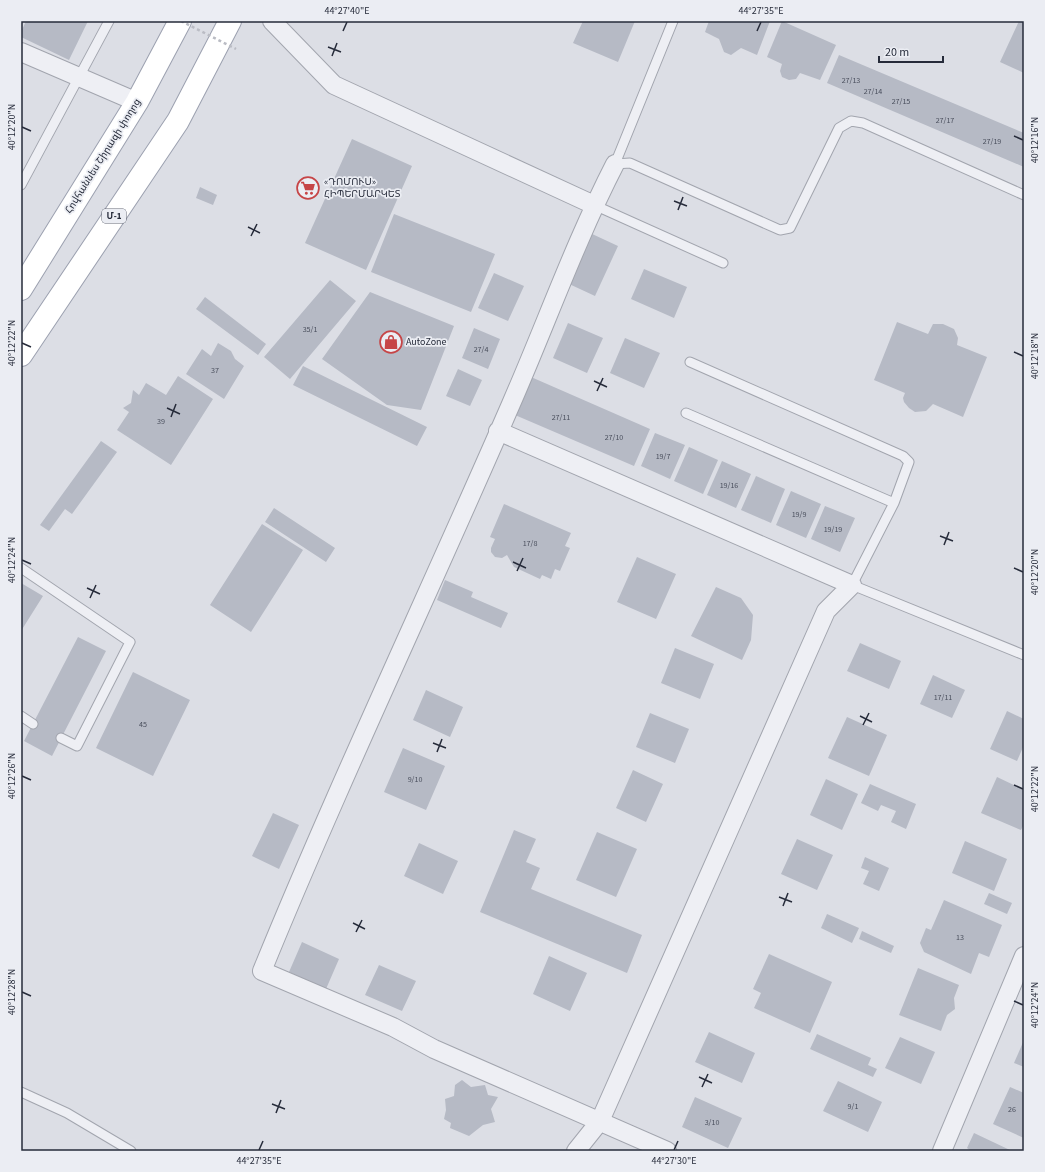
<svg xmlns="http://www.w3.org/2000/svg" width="1045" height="1172" font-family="'Source Sans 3','Noto Sans Armenian',sans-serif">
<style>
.building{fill:#b6bac5}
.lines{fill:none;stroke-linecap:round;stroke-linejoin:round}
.lane-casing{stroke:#a2a5ae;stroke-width:11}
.street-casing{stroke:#a2a5ae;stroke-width:20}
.primary-casing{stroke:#9ca1b0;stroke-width:24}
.lane{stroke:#eeeff4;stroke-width:9}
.street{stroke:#eeeff4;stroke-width:18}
.primary{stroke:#fff;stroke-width:22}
.path-bridge{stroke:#babcc4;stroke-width:2.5;stroke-dasharray:3 3;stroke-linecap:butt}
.ticks{fill:none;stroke:#262b3a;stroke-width:1.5}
.labels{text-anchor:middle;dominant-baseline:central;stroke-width:3.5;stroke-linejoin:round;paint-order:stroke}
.number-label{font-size:8px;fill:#4a4f5d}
.shield{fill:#ebedf3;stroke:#616572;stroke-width:1}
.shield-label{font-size:9px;font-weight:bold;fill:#262b3a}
.street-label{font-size:10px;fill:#262b3a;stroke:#ebedf3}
.poi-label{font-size:10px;fill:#262b3a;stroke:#ebedf3;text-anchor:start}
.neatline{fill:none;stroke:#262b3a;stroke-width:1.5}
.ticks-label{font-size:10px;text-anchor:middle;fill:#262b3a}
</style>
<rect width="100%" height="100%" fill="#dcdee5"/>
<path class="building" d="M26,21H88L69,60L21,37V32Z
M583,21H635L618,62L573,43Z
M709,21H770L757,55L741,48L731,55L724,52L719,39L705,32Z
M782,21L836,45L820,80L800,73L796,79L789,80L782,77L780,71L782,64L767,57Z
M1019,21H1024V73L1000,62Z
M839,55L1024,133V167L827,83Z
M352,139L412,166L366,270L305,243Z
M200,187L217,195L213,205L196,198Z
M394,214L495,254L471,312L371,272Z
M590,233L618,246L595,296L567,283Z
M644,269L687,287L674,318L631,299Z
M494,273L524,286L508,321L478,308Z
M330,280L356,301L290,379L264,357Z
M370,292L454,326L421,410L387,405L322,359Z
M205,297L266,344L258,355L196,309Z
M897,322L928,334L933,324H943L954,329L958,338L957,345L987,357L963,417L933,404L926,411L915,412L909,408L904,402L903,398L905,393L874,380Z
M568,323L603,338L587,373L553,358Z
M474,328L500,339L488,369L462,358Z
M625,338L660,353L644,388L610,373Z
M218,343L231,351L235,359L244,366L224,399L186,374L202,349L211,356Z
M303,366L427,427L417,446L293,385Z
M458,369L482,380L470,406L446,396Z
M178,376L213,399L171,465L117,430L129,412L123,408L131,403L133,390L139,395L146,383L166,395Z
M531,377L650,429L634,466L515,415Z
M655,433L685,445L670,479L641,466Z
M101,441L117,452L72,514L65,509L49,531L40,525Z
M689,447L718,460L703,494L674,481Z
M722,461L751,474L736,508L707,495Z
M756,476L785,489L771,523L741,510Z
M791,491L821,504L806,538L776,525Z
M504,504L571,533L565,546L570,548L560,571L555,569L551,579L542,575L540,579L514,567L507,555L502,558L495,557L491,552V548L495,539L490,537Z
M825,506L855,518L840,552L811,539Z
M274,508L335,548L326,562L265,522Z
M262,524L303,550L251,632L210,605Z
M637,557L676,574L656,619L617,602Z
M445,580L473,592L471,597L508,613L501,628L437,600Z
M21,583L43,596L21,631Z
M716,587L741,598L753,615L751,640L742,660L691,636Z
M78,637L106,651L52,756L24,741Z
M860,643L901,661L889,689L847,671Z
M675,648L714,664L700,699L661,683Z
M133,672L190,700L153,776L96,748Z
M933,675L965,690L952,718L920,704Z
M426,690L463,707L450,737L413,720Z
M1007,711L1024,719V745L1017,761L990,749Z
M650,713L689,729L675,763L636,747Z
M847,717L887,735L869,776L828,758Z
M403,748L445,766L426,810L384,792Z
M633,770L663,784L646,822L616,808Z
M997,777L1024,790V824L1021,830L981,813Z
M826,779L858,794L842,830L810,815Z
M870,784L916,804L906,829L891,822L896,811L881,805L878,811L861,803Z
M273,813L299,825L279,869L252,856Z
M514,830L536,839L526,862L540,868L531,889L642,935L627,973L480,912Z
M597,832L637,849L616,897L576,880Z
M797,839L833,855L817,890L781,874Z
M965,841L1007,859L994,891L952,873Z
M419,843L458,861L443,894L404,876Z
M865,857L889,868L879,891L863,884L869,871L861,868Z
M989,893L1012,903L1007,914L984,904Z
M944,900L1002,925L989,957L979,953L971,974L924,952L920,943L926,928L931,930Z
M827,914L859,928L852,943L821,928Z
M862,931L894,946L891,953L859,939Z
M302,942L339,959L326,989L289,972Z
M769,954L832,982L810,1033L754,1008L761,993L753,989Z
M549,956L587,973L570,1011L533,994Z
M379,965L416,981L402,1011L365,995Z
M918,968L959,985L954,998L955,1009L947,1015L941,1031L899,1015Z
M709,1032L755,1053L742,1083L695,1062Z
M817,1034L871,1058L868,1065L877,1069L873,1077L810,1049Z
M900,1037L935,1052L921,1084L885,1068Z
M1024,1040V1067L1014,1063Z
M462,1080L471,1087L485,1085L488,1095L498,1097L491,1109L495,1122L483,1125L469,1136L450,1128L451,1123L444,1119L446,1110L445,1099L454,1096L455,1085Z
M838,1081L882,1102L868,1132L823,1111Z
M1010,1087L1024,1093V1138L993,1124Z
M695,1097L742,1118L728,1148L682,1127Z
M974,1133L1012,1151H971L967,1148Z"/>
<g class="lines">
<g class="lane-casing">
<path id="lane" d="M673,21L615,164L630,163L780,230L790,228L839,128L851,121L863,123L1024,195
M21,185L109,21
M594,205L723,263
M690,362L903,456L909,462L894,503L852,585L1024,655
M686,413L894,503
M21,568L130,642L77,746L61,738
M21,716L33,724
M21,1092L67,1113L131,1151"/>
</g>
<g class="street-casing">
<path id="street" d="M272,21L334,85L594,205
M21,52L137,102
M615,164C575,242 546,324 511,404C429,593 340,780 262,971L393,1027L434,1049L667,1151
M498,431L852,585L826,611L600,1121L576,1151
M942,1151L1024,956"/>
</g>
<g class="primary-casing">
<path id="primary" d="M21,289L137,102L180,21
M21,355L178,121L230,21"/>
</g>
<use href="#lane" class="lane"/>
<use href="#street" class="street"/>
<use href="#primary" class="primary"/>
<path class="path-bridge" d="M181,21L236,49"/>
</g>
<path class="ticks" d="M343,31L347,22M757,31L761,22M328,47L341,52M332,56L337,43M22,127L31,131M1014,136L1023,140M674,201L687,206M678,210L683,197M248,227L260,233M251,236L257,224M22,343L31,347M1014,352L1023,356M594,381L607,387M597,391L603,378M167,408L180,414M171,417L176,404M940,536L953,541M944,545L949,532M22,560L31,564M513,562L526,568M1014,568L1023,572M517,571L523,558M87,588L100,594M90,598L96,585M860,716L872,722M863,725L869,713M433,743L446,748M437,752L442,739M22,776L31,780M1014,785L1023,789M779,897L792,902M783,906L788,893M353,923L365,929M356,932L362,920M22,992L31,996M1014,1001L1023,1005M699,1077L712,1083M702,1087L708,1074M272,1104L285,1109M276,1113L281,1100M259,1150L263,1141M674,1150L678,1141"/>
<defs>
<g id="supermarket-ring" transform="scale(1.15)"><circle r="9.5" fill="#ebedf3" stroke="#c64547" stroke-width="1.5"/><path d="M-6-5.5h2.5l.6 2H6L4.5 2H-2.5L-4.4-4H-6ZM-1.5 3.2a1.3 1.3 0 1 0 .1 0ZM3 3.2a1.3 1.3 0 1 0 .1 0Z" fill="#c64547"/></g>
<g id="shop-ring" transform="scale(1.15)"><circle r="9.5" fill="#ebedf3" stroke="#c64547" stroke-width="1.5"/><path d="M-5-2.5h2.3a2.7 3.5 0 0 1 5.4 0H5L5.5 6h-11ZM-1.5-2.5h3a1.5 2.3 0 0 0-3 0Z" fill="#c64547"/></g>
</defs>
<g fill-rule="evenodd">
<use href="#supermarket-ring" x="308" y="188"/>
<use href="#shop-ring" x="391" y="342"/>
</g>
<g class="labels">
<g class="number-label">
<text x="851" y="80">27/13</text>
<text x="873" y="91">27/14</text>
<text x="901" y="101">27/15</text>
<text x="945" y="120">27/17</text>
<text x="992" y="141">27/19</text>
<text x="310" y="329">35/1</text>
<text x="481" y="349">27/4</text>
<text x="215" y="370">37</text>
<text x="561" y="417">27/11</text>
<text x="161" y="421">39</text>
<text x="614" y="437">27/10</text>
<text x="663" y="456">19/7</text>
<text x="729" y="485">19/16</text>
<text x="799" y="514">19/9</text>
<text x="833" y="529">19/19</text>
<text x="530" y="543">17/8</text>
<text x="943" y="697">17/11</text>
<text x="143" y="724">45</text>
<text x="415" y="779">9/10</text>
<text x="960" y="937">13</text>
<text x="853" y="1106">9/1</text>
<text x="1012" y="1109">26</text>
<text x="712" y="1122">3/10</text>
</g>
<rect class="shield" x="102" y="209" width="24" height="14" rx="3"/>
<g class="shield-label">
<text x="114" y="216">Մ-1</text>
</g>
<g class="street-label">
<text transform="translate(103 156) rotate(-58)">Հովհաննես Շիրազի փողոց</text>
</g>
<g class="poi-label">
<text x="324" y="182">«ԴՈՄՈՒՍ»<tspan x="324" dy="12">ՀԻՊԵՐՄԱՐԿԵՏ</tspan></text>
<text x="406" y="342">AutoZone</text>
</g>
</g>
<rect width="1045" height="1172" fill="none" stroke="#ebedf3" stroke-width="44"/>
<path d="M879 56v6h64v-6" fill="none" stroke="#262b3a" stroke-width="2"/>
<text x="885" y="56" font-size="12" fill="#262b3a" stroke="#ebedf3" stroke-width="3" paint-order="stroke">20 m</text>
<rect x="22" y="22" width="1001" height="1128" class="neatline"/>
<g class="ticks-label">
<text x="347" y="14">44°27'40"E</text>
<text x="761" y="14">44°27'35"E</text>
<text transform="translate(11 127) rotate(-90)" y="4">40°12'20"N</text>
<text transform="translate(1034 140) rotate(-90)" y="4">40°12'16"N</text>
<text transform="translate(11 343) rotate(-90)" y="4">40°12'22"N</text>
<text transform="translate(1034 356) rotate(-90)" y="4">40°12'18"N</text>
<text transform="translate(11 560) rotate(-90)" y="4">40°12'24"N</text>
<text transform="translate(1034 572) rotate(-90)" y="4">40°12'20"N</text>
<text transform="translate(11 776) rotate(-90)" y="4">40°12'26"N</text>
<text transform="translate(1034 789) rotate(-90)" y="4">40°12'22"N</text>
<text transform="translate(11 992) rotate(-90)" y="4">40°12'28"N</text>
<text transform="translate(1034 1005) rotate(-90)" y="4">40°12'24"N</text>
<text x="259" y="1164">44°27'35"E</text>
<text x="674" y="1164">44°27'30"E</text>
</g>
</svg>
